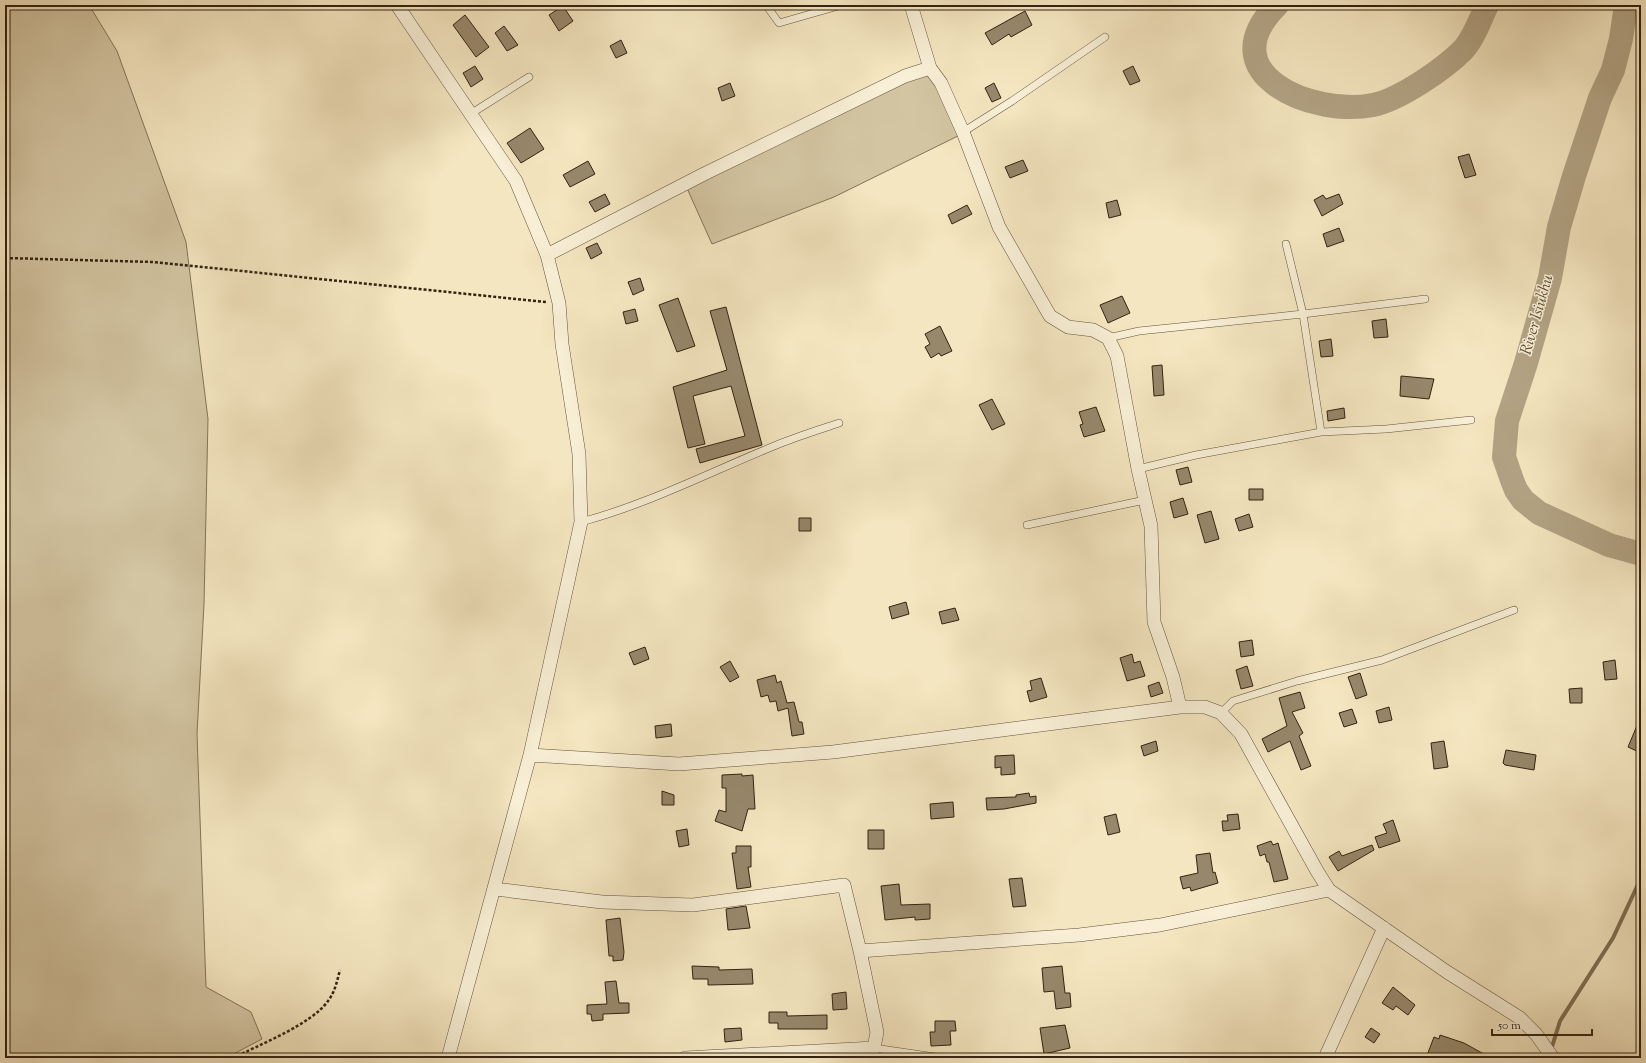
<svg xmlns="http://www.w3.org/2000/svg" width="1646" height="1063" font-family="'Sorts Mill Goudy',serif">
<style>
.green{fill:#d3c5a2;stroke:#83745a}
.lines{fill:none;stroke-linecap:round;stroke-linejoin:round}
.stream{stroke:#7f6f56;stroke-width:4}
.river{stroke:#b2a384;stroke-width:24}
.building{fill:#97886c;stroke:#321}
.service-casing{stroke:#63533d;stroke-width:8}
.minor-casing{stroke:#63533d;stroke-width:14}
.path{stroke:#321;stroke-width:2.5;stroke-dasharray:3 2;stroke-linecap:butt}
.service{stroke:#f8efd6;stroke-width:7}
.minor{stroke:#f8efd6;stroke-width:13}
.labels{text-anchor:middle;dominant-baseline:central;stroke-width:3;stroke-linejoin:round;paint-order:stroke}
.water-label{font-size:16px;font-style:italic;fill:#5f4f39;stroke:#f8efd6}
</style>
<rect width="100%" height="100%" fill="#f4e6c0"/>
<filter id="stains"><feTurbulence type="fractalNoise" baseFrequency=".005" numOctaves="4"/><feColorMatrix values="0 0 0 0 .2 0 0 0 0 .09 0 0 0 0 .02 0 0 0 .5 -.17"/></filter>
<radialGradient id="worn" r=".72"><stop offset=".6" stop-color="#630" stop-opacity="0"/><stop offset="1" stop-color="#630" stop-opacity=".3"/></radialGradient>
<path class="green" d="M5,5H89L117,51L186,242L208,419L204,604L197,734L206,987L251,1012L262,1039L226,1058H5Z
M930,70L962,134L834,197L712,244L686,186Z"/>
<g class="lines">
<path class="stream" d="M1551,1050L1560,1021L1613,938L1641,878"/>
<path class="river" d="M1277,5C1208,74 1313,117 1373,105C1399,100 1444,69 1463,50C1474,38 1480,20 1487,5
M1626,5L1621,39L1613,70L1600,98L1574,176L1559,227L1550,278L1526,363L1507,421L1504,457L1512,480L1516,490L1523,500L1539,513L1609,545L1641,554"/>
</g>
<path class="building" d="M563,6L573,21L559,31L549,15Z
M1025,11L1032,25L1011,37L1009,34L992,45L985,33Z
M465,15L489,47L476,57L453,25Z
M504,26L518,45L507,51L495,33Z
M621,40L627,53L616,58L610,46Z
M475,66L483,79L471,87L463,73Z
M1133,66L1140,81L1130,85L1123,71Z
M730,83L735,96L722,101L718,88Z
M994,83L1001,98L992,102L985,88Z
M530,128L544,149L521,163L507,143Z
M1469,154L1476,175L1465,178L1458,157Z
M1023,160L1028,171L1010,178L1005,167Z
M588,161L595,174L570,187L563,175Z
M605,194L610,204L595,212L589,202Z
M1339,194L1343,204L1322,216L1314,200L1323,195L1326,199Z
M1117,200L1121,215L1109,218L1106,203Z
M967,205L972,214L952,224L948,215Z
M1339,228L1344,241L1327,247L1323,234Z
M597,243L602,253L591,259L586,248Z
M640,278L644,290L633,295L628,282Z
M1122,296L1130,313L1108,323L1100,305Z
M678,298L695,346L677,352L659,305Z
M726,307L762,445L700,463L696,449L745,436L731,386L693,396L705,444L688,448L673,387L727,370L710,311Z
M635,309L638,321L626,324L623,312Z
M1386,319L1388,337L1374,338L1372,321Z
M940,326L952,351L941,356L939,353L931,358L925,347L930,344L925,334Z
M1331,339L1333,356L1321,357L1319,341Z
M1162,365L1164,395L1154,396L1152,366Z
M1401,376L1434,379L1429,399L1400,396Z
M992,399L1005,424L992,430L979,405Z
M1096,407L1105,431L1084,437L1080,425L1083,424L1079,412Z
M1344,408L1345,418L1328,421L1327,411Z
M1188,467L1192,482L1180,485L1176,470Z
M1249,489H1263V500H1249Z
M1183,498L1188,514L1174,518L1170,502Z
M1211,511L1219,539L1205,543L1197,515Z
M1249,514L1253,527L1239,531L1235,519Z
M799,518H811V531H799Z
M906,602L909,614L892,619L889,607Z
M955,608L959,620L942,624L939,612Z
M1252,640L1254,655L1241,657L1239,642Z
M645,647L649,659L634,665L629,653Z
M1132,654L1134,663L1140,661L1145,676L1127,681L1120,658Z
M1615,660L1617,679L1605,680L1603,662Z
M730,661L739,677L730,682L720,667Z
M1247,666L1253,686L1241,689L1236,670Z
M1360,673L1367,695L1356,699L1348,677Z
M775,675L777,683L781,681L787,703L794,702L799,722H802L804,734L792,736L788,708L778,711L776,701L770,702L768,695L761,697L757,680Z
M1041,678L1047,697L1030,702L1027,691L1032,690L1030,681Z
M1159,682L1163,693L1151,697L1148,686Z
M1582,688V703H1570L1569,689Z
M1300,692L1305,708L1292,712L1303,733L1299,736L1311,766L1301,770L1290,741L1268,752L1262,739L1287,726L1279,698Z
M1389,707L1392,720L1379,723L1376,711Z
M1352,709L1357,723L1344,727L1339,713Z
M1641,716V753L1628,747Z
M671,724L672,736L656,738L655,726Z
M1156,741L1158,751L1144,756L1141,746Z
M1444,741L1448,767L1434,769L1431,743Z
M1506,750L1536,755L1534,770L1505,765L1503,763Z
M1014,755L1015,774L1001,775V767L995,768V756Z
M742,774V776L753,775L755,809H748L742,831L715,821L719,810L726,812V788H722V775Z
M662,791L674,795V805H662Z
M1029,793L1030,797L1036,796V803L1004,809L987,810L986,798L1016,797V795Z
M953,802L954,817L931,819L930,804Z
M1116,814L1120,832L1108,835L1104,817Z
M1238,814L1240,829L1223,831L1222,821H1228L1227,815Z
M1393,820L1400,841L1379,848L1375,837L1387,833L1383,824Z
M687,829L689,845L679,847L676,831Z
M868,830H884V849H868Z
M1271,841L1273,845L1278,843L1288,879L1274,882L1269,862H1267L1265,854L1260,856L1257,846Z
M1372,845L1374,850L1338,871L1329,857L1339,851L1342,856Z
M736,846H751V867H748L751,887L737,889L732,853H736Z
M1210,853L1213,873L1215,872L1218,883L1191,891L1190,887L1183,889L1180,877L1198,873L1196,855Z
M1022,878L1026,906L1013,907L1009,879Z
M899,884L901,905L930,904V919L915,920V917L885,920L881,886Z
M746,906L750,928L728,930L726,909Z
M620,918L624,952L623,960L613,961V956H609L606,920Z
M692,966L719,967V970L752,969L753,984L708,985V979H693Z
M1062,966L1065,993H1070L1071,1007L1056,1009L1054,991L1044,992L1042,968Z
M616,981L619,1003H629V1013L603,1014V1020L592,1021L591,1014H587V1005L607,1004L605,982Z
M1393,987L1415,1005L1408,1015L1396,1006L1393,1010L1382,1003Z
M846,992L847,1009L833,1010L832,994Z
M769,1012H787V1016L827,1015V1029H778V1023H769Z
M935,1021H955L956,1031H950L951,1045L931,1046L930,1032H935Z
M1065,1025L1070,1048L1044,1054L1040,1028Z
M741,1028L742,1040L725,1042L724,1029Z
M1371,1028L1380,1034L1374,1043L1365,1037Z
M1440,1035L1464,1043L1491,1058H1426L1434,1037L1439,1039Z"/>
<g class="lines">
<g class="service-casing">
<path id="service" d="M766,5L779,23L842,5
M472,113L529,77
M963,132L1012,101L1105,37
M1286,244L1303,314L1321,432
M1108,338L1139,331L1303,314L1425,299
M1138,469L1196,455L1321,432L1386,429L1471,420
M581,522C652,503 716,469 784,442C802,435 821,429 839,423
M1027,525L1145,500
M1221,713L1233,701L1297,681L1382,660L1514,610
M874,1048L942,1058"/>
</g>
<g class="minor-casing">
<path id="minor" d="M397,5L516,181L547,255L559,303L562,344L579,454L581,522L530,755L448,1058
M911,5L930,68
M547,255L704,174L905,76L930,68L941,83L963,132L999,227L1050,316L1068,327L1093,330L1108,338L1117,356L1138,469L1151,526L1154,622L1173,677L1180,707
M530,755L679,764L833,752L1180,707H1205L1221,713L1241,734L1317,871L1329,890L1447,972L1520,1018L1536,1034L1553,1058
M495,889L602,902L693,905L844,885L860,951
M685,1058L874,1048L877,1032L860,951L1079,935L1160,925L1329,890
M1325,1058L1384,928"/>
</g>
<path class="path" d="M5,258L153,262L546,302
M233,1058C259,1045 312,1024 328,1001C335,992 337,981 340,970"/>
<use href="#service" class="service"/>
<use href="#minor" class="minor"/>
</g>
<g class="labels">
<g class="water-label">
<text transform="translate(1538 315) rotate(-74)">River Isiukhu</text>
</g>
</g>
<rect width="1646" height="1063" fill="none" stroke="#f4e6c0" stroke-width="20"/>
<rect x="6" y="6" width="1634" height="1051" fill="none" stroke="#321" stroke-width="2"/>
<rect x="10" y="10" width="1626" height="1043" fill="none" stroke="#321"/>
<path d="M1492 1029v6h100v-6" fill="none" stroke="#332211" stroke-width="2"/>
<text x="1498" y="1029" font-size="12" fill="#332211" stroke="#f8efd6" stroke-width="3" paint-order="stroke">50 m</text>
<rect width="100%" height="100%" filter="url(#stains)"/>
<rect width="100%" height="100%" fill="url(#worn)"/>
</svg>
